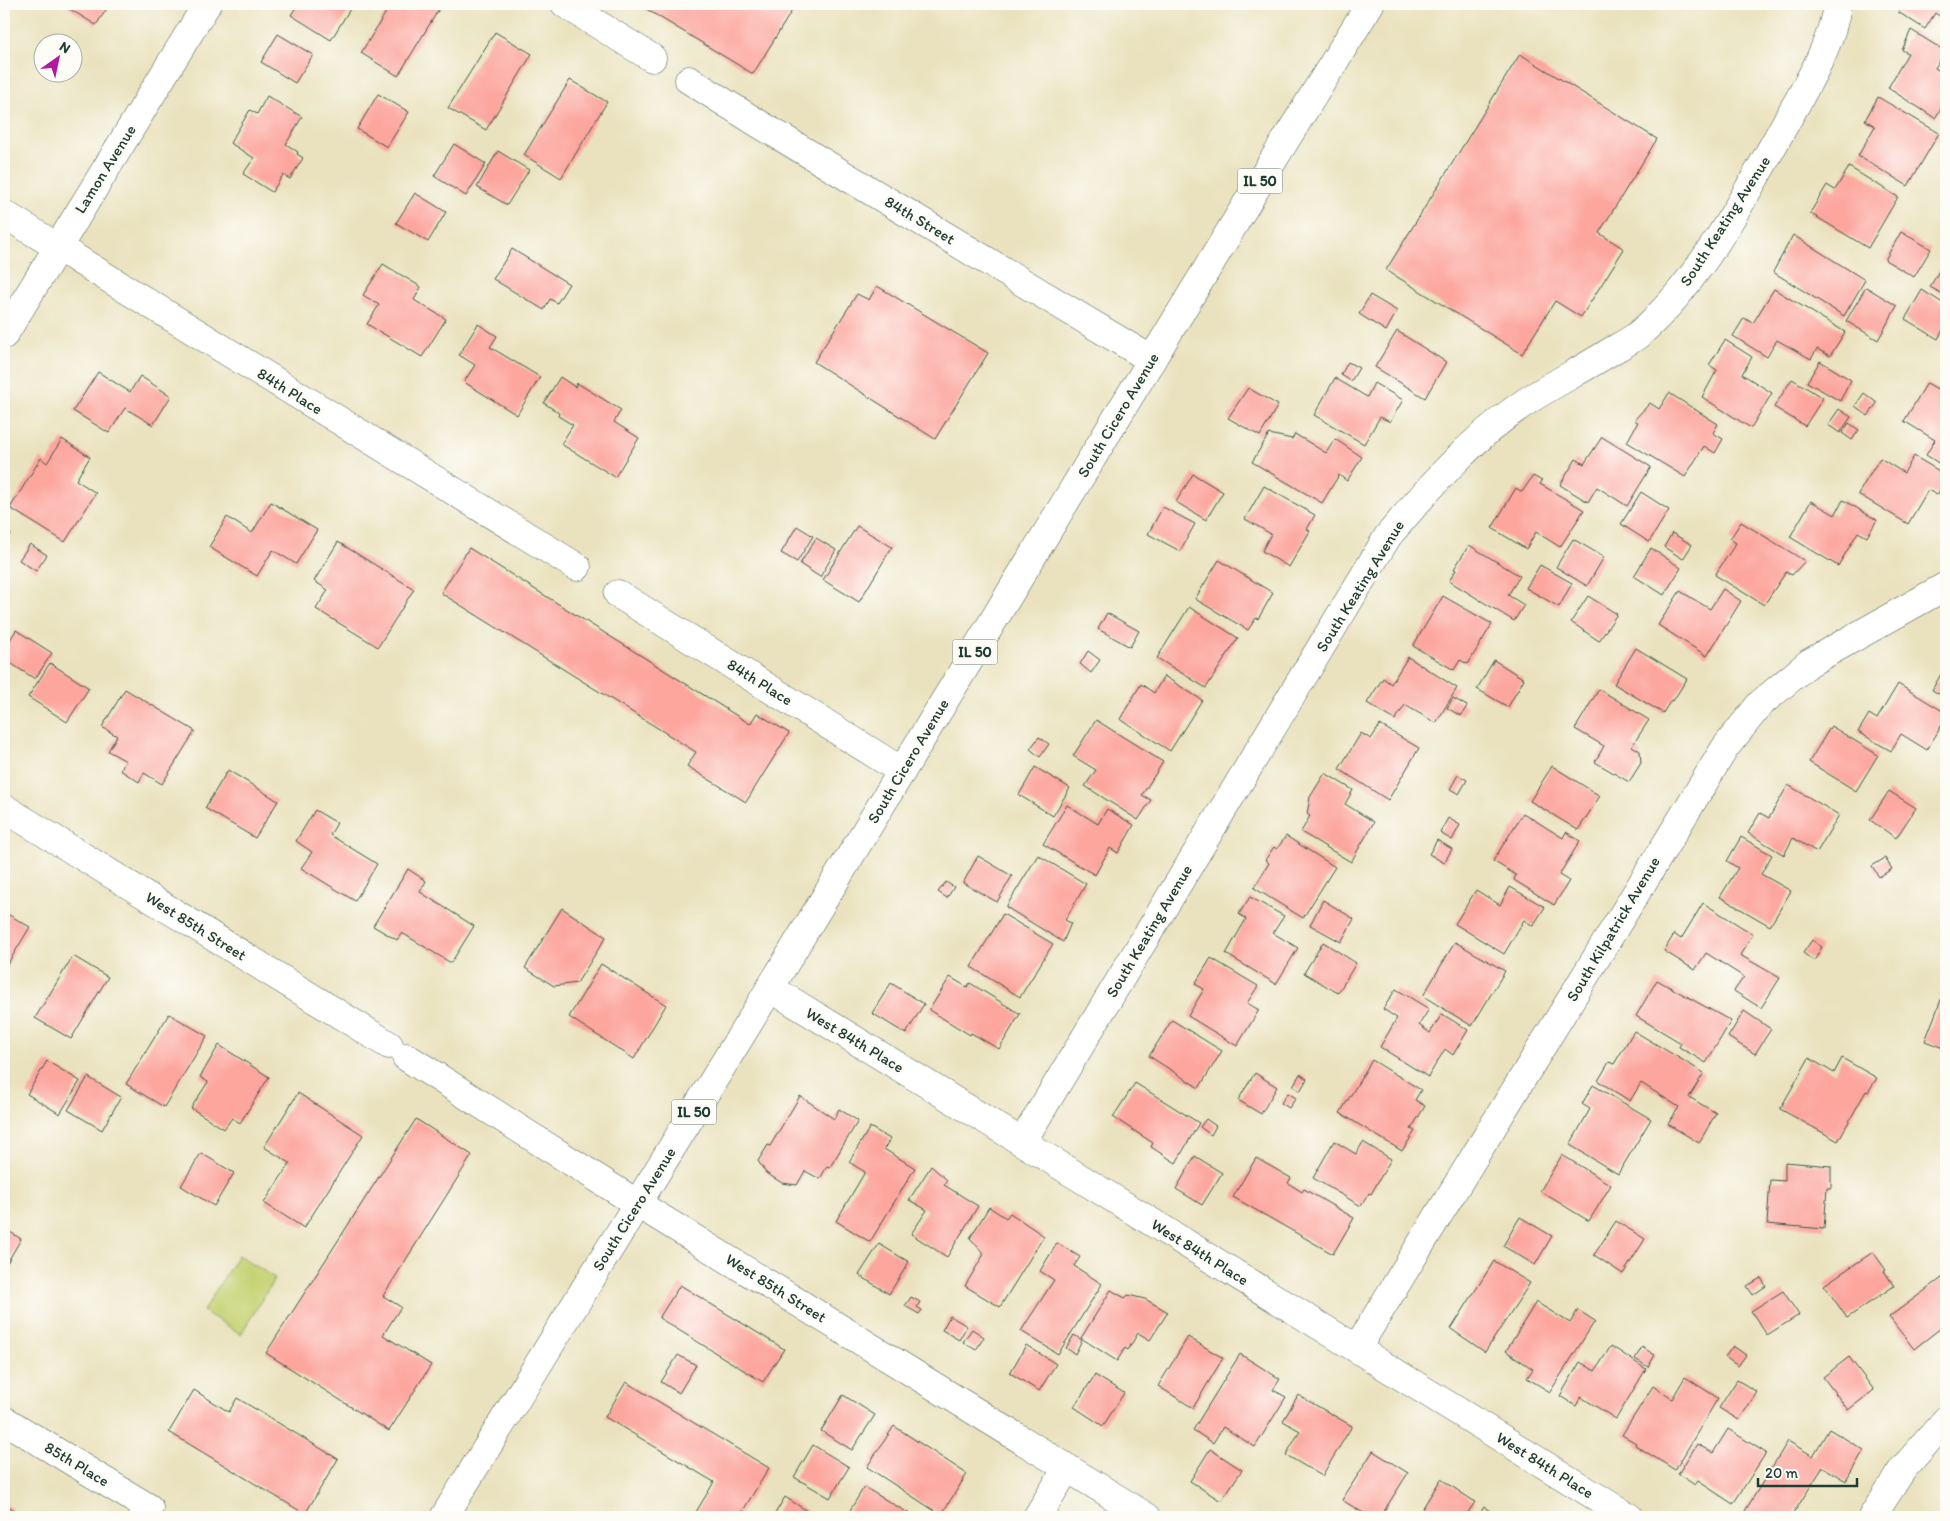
<svg xmlns="http://www.w3.org/2000/svg" width="1950" height="1521" font-family="Itim,sans-serif">
<style>
.green{fill:#c6d374;stroke:#728854}
.building{fill:#fca69e}
.lines{fill:none;stroke-linecap:round;stroke-linejoin:round}
.minor-casing{stroke:#3d5649;stroke-width:29}
.primary-casing{stroke:#3d5649;stroke-width:29}
.minor{stroke:#fff;stroke-width:28}
.primary{stroke:#fff;stroke-width:28}
.labels{text-anchor:middle;dominant-baseline:central;stroke-width:5;stroke-linejoin:round;paint-order:stroke}
.shield{fill:#fdfcf7;stroke:#62766e;stroke-width:1}
.shield-label{font-size:15px;font-weight:bold;fill:#1f3d34}
.street-label{font-size:16px;fill:#1f3d34;stroke:#fdfcf7}
</style>
<rect width="100%" height="100%" fill="#fdfcf7"/>
<filter id="ink" filterUnits="userSpaceOnUse"><feTurbulence type="fractalNoise" baseFrequency=".02" numOctaves="2"/><feDisplacementMap in="SourceGraphic" scale="10" xChannelSelector="R" yChannelSelector="G"/><feConvolveMatrix kernelMatrix="1 2 1 2 8 2 1 2 1" color-interpolation-filters="sRGB"/></filter>
<filter id="wash" filterUnits="userSpaceOnUse"><feTurbulence type="fractalNoise" baseFrequency=".0096" numOctaves="4" result="noise"/><feDisplacementMap in="SourceGraphic" scale="20" xChannelSelector="R" yChannelSelector="G"/><feGaussianBlur stdDeviation="1.12" result="paint"/><feColorMatrix in="noise" values="0 0 0 0 0 0 0 0 0 0 0 0 0 0 0 0 0 1.4 0 .05"/><feComposite in="paint" operator="in"/></filter>
<g filter="url(#wash)">
<rect width="100%" height="100%" fill="#eae2be"/>
<path class="green" d="M238,1255L275,1278L241,1334L203,1311Z"/>
<g id="blocks">
<path class="building" d="M71,4H110L96,25L68,8Z
M298,4H353L331,40L291,15Z
M391,4H442L398,76L361,53Z
M638,4H796L753,74Z
M1904,4H1946V20L1935,13L1925,29L1898,12Z
M1911,30L1945,51L1935,68L1946,75V101L1935,118L1888,88L1908,53L1902,50Z
M495,32L532,54L486,130L448,108Z
M278,34L313,55L295,83L261,62Z
M1520,54L1657,139L1599,233L1624,249L1581,317L1555,301L1522,354L1386,270Z
M570,80L607,102L561,178L524,155Z
M378,94L409,112L387,147L357,129Z
M267,96L302,117L286,144L298,152L297,154L303,158L290,179L283,175L272,192L243,174L254,158L230,143L250,110L257,114Z
M1878,97L1939,133L1908,186L1858,156L1875,126L1865,120Z
M454,144L486,164L466,196L434,176Z
M498,151L529,170L507,205L477,187Z
M1849,167L1898,197L1868,248L1810,213L1827,185L1835,190Z
M415,193L446,212L428,242L396,223Z
M1901,232L1931,249L1914,277L1885,260Z
M1793,235L1865,280L1844,316L1773,272Z
M512,249L569,284L557,303L550,299L544,310L493,279Z
M1946,258V296L1930,287Z
M383,264L421,287L414,300L446,319L422,357L367,324L379,305L363,295Z
M877,286L988,353L935,439L814,362L857,294L869,300Z
M1866,287L1897,306L1878,340L1846,321Z
M1774,289L1845,332L1830,356L1817,349L1811,359L1777,340L1767,357L1733,336L1744,318L1753,323Z
M1922,290L1946,305V324L1938,339L1905,319Z
M1370,295L1397,311L1386,331L1359,314Z
M478,324L497,336L490,347L540,377L517,415L464,382L475,365L459,355Z
M1397,331L1446,362L1425,398L1375,367Z
M1725,340L1752,357L1742,374L1772,393L1751,428L1702,397L1717,370L1709,365Z
M1820,361L1851,380L1840,401L1807,382Z
M1348,362L1359,368L1351,381L1341,375Z
M98,372L130,392L140,376L171,396L153,425L125,408L109,433L73,411Z
M560,377L575,387L577,383L621,410L614,422L639,438L615,477L561,444L573,425L558,416L559,413L544,403Z
M1335,378L1367,397L1374,383L1403,400L1390,422L1380,417L1364,444L1314,415Z
M1792,379L1823,398L1805,426L1774,407Z
M1927,383L1946,394V468L1926,455L1935,440L1904,421Z
M1248,388L1278,405L1260,436L1228,418Z
M1669,393L1718,424L1713,433L1723,439L1715,453L1704,446L1685,477L1627,442L1638,422L1634,420L1650,403L1659,409Z
M1864,393L1877,403L1868,416L1855,406Z
M1839,409L1851,417L1840,433L1828,425Z
M1849,423L1859,430L1852,440L1842,433Z
M1269,434L1292,439L1295,434L1326,453L1335,439L1362,457L1347,481L1339,475L1322,503L1252,462Z
M1602,437L1651,467L1627,506L1597,487L1588,502L1560,485L1576,459L1584,464Z
M62,439L90,457L76,480L96,493L65,542L10,508L41,458L47,463Z
M1914,456L1946,475V480L1937,495L1928,490L1908,524L1858,494L1880,458L1904,473Z
M1193,474L1223,492L1206,520L1176,502Z
M1533,476L1542,481L1540,484L1584,510L1560,547L1536,532L1526,549L1492,528L1516,488L1522,492Z
M1264,486L1315,515L1307,529L1310,531L1289,567L1262,551L1271,534L1245,519Z
M1641,492L1669,510L1649,542L1621,524Z
M1843,500L1877,520L1867,537L1858,532L1838,566L1790,537L1811,501L1835,515Z
M271,502L317,530L296,564L273,550L257,576L209,547L227,517L252,533Z
M1163,507L1195,524L1180,551L1148,534Z
M1741,522L1805,561L1792,575L1786,572L1764,605L1715,575L1736,543L1730,539Z
M797,526L813,536L797,562L781,553Z
M857,526L892,547L859,602L823,580Z
M4,530L11,534L4,545Z
M1672,533L1692,545L1683,559L1664,547Z
M816,538L836,550L820,577L800,564Z
M1573,539L1604,557L1587,586L1556,567Z
M338,542L414,589L378,647L316,609L328,590L314,581Z
M30,544L47,555L36,571L19,560Z
M1469,545L1520,576L1508,595L1524,605L1514,621L1449,581L1456,570L1454,569Z
M469,548L750,724L757,713L789,733L746,802L687,766L696,752L441,593Z
M1651,548L1681,568L1664,595L1634,576Z
M1219,560L1273,593L1258,619L1256,618L1248,630L1195,599Z
M1540,565L1572,583L1559,607L1526,588Z
M1723,589L1741,601L1707,656L1658,625L1680,591L1710,609Z
M1443,596L1492,624L1468,664L1460,660L1454,670L1413,646Z
M1588,596L1617,614L1599,641L1571,622Z
M1189,607L1238,638L1206,688L1157,658Z
M1107,613L1139,631L1130,647L1098,629Z
M16,630L52,653L35,679L4,659V650Z
M1636,648L1687,679L1673,701L1671,700L1663,713L1614,684Z
M1088,651L1100,660L1091,673L1080,664Z
M1408,657L1457,688L1436,723L1405,705L1395,720L1367,703L1383,678L1391,684Z
M1494,660L1524,679L1508,707L1477,689Z
M50,663L89,688L67,722L28,697Z
M1946,665V698L1932,690Z
M1164,676L1202,700L1170,751L1120,719L1141,684L1154,693Z
M1898,684L1946,713V718L1927,750L1901,734L1891,751L1858,732L1869,714L1877,719Z
M125,689L195,731L162,784L144,773L139,782L120,770L126,761L108,751L117,736L102,727Z
M1599,689L1649,720L1632,746L1640,751L1641,763L1629,782L1595,762L1604,746L1575,729Z
M1453,698L1467,706L1461,716L1447,708Z
M1096,720L1163,762L1142,795L1151,800L1138,820L1085,786L1096,770L1073,756Z
M1380,725L1419,748L1388,800L1339,769L1361,733L1371,739Z
M1831,726L1878,755L1856,791L1809,762Z
M1039,737L1049,744L1040,757L1030,749Z
M1552,766L1600,796L1578,830L1530,801Z
M1035,767L1070,788L1053,816L1019,795Z
M228,770L278,801L255,838L205,808Z
M1325,773L1353,790L1345,804L1374,822L1351,862L1301,832L1310,816L1307,814L1310,797Z
M1458,775L1467,780L1459,794L1450,789Z
M1788,785L1839,815L1817,852L1793,838L1784,855L1748,833L1760,813L1769,818Z
M1889,791L1916,808L1896,838L1870,820Z
M1067,805L1098,824L1107,809L1134,825L1118,853L1110,848L1095,875L1043,844Z
M315,810L337,823L330,835L377,864L355,901L301,868L312,852L296,841Z
M1523,813L1563,838L1566,832L1580,841L1559,875L1569,881L1554,905L1514,880L1516,875L1493,861Z
M1448,818L1460,825L1452,840L1440,833Z
M1286,836L1335,867L1303,918L1254,888L1269,863L1265,860L1274,847L1277,849Z
M1741,837L1772,855L1761,874L1791,891L1770,926L1720,897L1738,868L1727,861Z
M1437,840L1452,849L1444,863L1429,854Z
M1038,855L1086,884L1065,920L1071,923L1063,942L1006,907Z
M978,856L1012,876L997,902L963,883Z
M1885,858L1892,869L1879,877L1872,866Z
M408,869L426,881L420,892L474,926L451,963L402,933L397,940L373,926Z
M946,882L954,887L947,898L938,892Z
M1510,887L1545,907L1533,926L1524,920L1504,954L1455,924L1476,890L1500,905Z
M1250,897L1284,916L1273,933L1298,948L1276,984L1226,954L1246,919L1239,914Z
M1323,900L1354,919L1341,942L1310,925Z
M1703,903L1753,934L1740,955L1780,978L1761,1008L1734,991L1744,977L1706,953L1695,970L1664,951L1674,934L1681,939Z
M562,908L606,937L577,983L554,986L525,968Z
M4,912L30,927L4,970Z
M1003,914L1053,944L1020,997L971,967Z
M1812,940L1822,947L1814,961L1803,953Z
M1323,942L1356,963L1338,993L1304,973Z
M1455,942L1505,971L1472,1026L1423,996Z
M73,956L108,977L71,1039L35,1018Z
M1211,958L1258,986L1247,1003L1259,1010L1237,1046L1188,1016L1204,989L1195,984Z
M601,964L666,1005L634,1059L569,1017Z
M950,977L967,987L970,983L1020,1014L999,1049L971,1033L970,1035L929,1010Z
M1657,980L1731,1021L1706,1063L1679,1047L1681,1043L1636,1016Z
M891,983L924,1004L906,1034L872,1013Z
M1946,987V1049L1925,1041Z
M1396,989L1429,1009L1419,1025L1430,1033L1442,1014L1468,1030L1453,1055L1445,1049L1428,1077L1380,1047L1397,1018L1383,1009Z
M1744,1011L1771,1029L1755,1054L1728,1037Z
M169,1014L207,1036L164,1107L126,1084Z
M1172,1020L1222,1051L1199,1088L1149,1056Z
M1634,1031L1704,1073L1689,1097L1716,1113L1699,1143L1668,1124L1679,1107L1641,1083L1630,1101L1598,1081L1609,1062L1614,1064Z
M219,1045L269,1077L240,1123L232,1118L224,1129L191,1108L208,1082L200,1077Z
M1809,1058L1834,1073L1842,1058L1877,1078L1868,1092L1866,1091L1838,1141L1780,1109Z
M1372,1060L1421,1090L1415,1100L1425,1106L1411,1129L1415,1131L1402,1151L1340,1113Z
M47,1061L80,1081L60,1114L27,1094Z
M1255,1073L1277,1087L1261,1114L1238,1100Z
M1300,1074L1307,1079L1300,1091L1293,1086Z
M88,1077L121,1097L102,1130L68,1110Z
M1135,1083L1199,1123L1176,1163L1151,1147L1153,1143L1113,1117Z
M1593,1085L1651,1119L1618,1174L1570,1145L1590,1109L1582,1104Z
M298,1093L363,1135L304,1228L264,1203L290,1163L264,1147Z
M1288,1093L1296,1098L1289,1108L1281,1103Z
M800,1096L834,1119L839,1109L858,1121L830,1167L827,1166L820,1179L805,1171L797,1185L782,1183L766,1173L758,1161L768,1145L770,1146Z
M416,1119L472,1155L383,1296L401,1307L383,1335L431,1365L389,1431L266,1353Z
M1206,1119L1216,1126L1211,1135L1200,1127Z
M870,1127L890,1139L884,1149L915,1168L870,1242L836,1221L865,1172L849,1162Z
M1334,1141L1356,1154L1363,1142L1391,1159L1371,1194L1369,1193L1361,1206L1313,1178Z
M201,1153L234,1173L214,1206L181,1186Z
M1562,1155L1611,1185L1589,1221L1540,1191Z
M1195,1156L1222,1173L1202,1205L1176,1189Z
M1256,1158L1291,1178L1288,1183L1302,1192L1304,1189L1354,1218L1333,1254L1233,1197Z
M1785,1162L1831,1166V1188H1827L1824,1229L1767,1224L1770,1180L1785,1181Z
M931,1166L947,1180L944,1185L978,1206L947,1257L911,1234L927,1210L909,1200Z
M989,1207L1006,1218L1010,1213L1044,1236L1000,1307L965,1286L984,1254L970,1238Z
M1520,1217L1552,1236L1535,1265L1503,1246Z
M1616,1221L1645,1239L1623,1274L1594,1255Z
M4,1228L21,1239L4,1268Z
M1057,1243L1080,1257L1074,1266L1102,1284L1058,1354L1021,1331L1054,1280L1040,1271Z
M879,1244L909,1262L889,1294L859,1275Z
M1873,1252L1886,1270L1884,1271L1894,1286L1847,1318L1824,1285Z
M1494,1261L1530,1283L1485,1352L1451,1329Z
M1946,1275V1324L1914,1349L1889,1317Z
M1761,1278L1766,1286L1753,1295L1747,1286Z
M680,1285L784,1349L763,1382L659,1318Z
M1111,1290L1125,1298L1128,1295L1145,1299L1168,1312L1150,1340L1138,1333L1128,1350L1125,1348L1117,1361L1081,1338Z
M1783,1291L1799,1315L1767,1335L1751,1311Z
M911,1297L920,1302L917,1307L922,1310L919,1314L905,1306Z
M1536,1302L1570,1323L1578,1310L1595,1321L1550,1392L1527,1378L1533,1369L1506,1351Z
M950,1316L967,1326L959,1340L942,1330Z
M972,1329L984,1337L976,1350L963,1342Z
M1074,1335L1082,1340L1075,1354L1066,1348Z
M1188,1337L1223,1358L1193,1408L1158,1386Z
M1026,1345L1056,1364L1039,1391L1010,1373Z
M1611,1346L1646,1369L1616,1419L1581,1397L1576,1406L1560,1396L1580,1362L1595,1371Z
M1733,1346L1746,1355L1738,1366L1725,1357Z
M1642,1347L1655,1355L1648,1367L1635,1359Z
M1240,1354L1280,1379L1273,1390L1286,1397L1255,1447L1223,1427L1213,1443L1193,1430Z
M678,1355L696,1365L679,1393L661,1382Z
M1849,1357L1874,1390L1848,1410L1823,1377Z
M1095,1375L1124,1393L1103,1426L1074,1407Z
M1685,1377L1718,1398L1675,1470L1635,1445L1636,1443L1622,1435L1653,1386L1672,1399Z
M1737,1380L1757,1392L1739,1420L1719,1408Z
M626,1382L769,1468L739,1517H693L714,1482L605,1417Z
M194,1390L229,1412L237,1398L338,1459L305,1514L169,1432Z
M843,1395L875,1415L852,1450L821,1431Z
M1298,1395L1352,1426L1322,1476L1286,1455L1300,1431L1283,1421Z
M894,1426L967,1474L941,1515L867,1467Z
M1728,1429L1766,1453L1733,1504L1698,1481L1695,1485L1678,1474L1697,1444L1713,1453Z
M1829,1429L1864,1450L1846,1481L1823,1467L1791,1517H1756L1745,1511L1788,1441L1813,1456Z
M813,1445L849,1467L830,1498L794,1477Z
M1210,1449L1242,1470L1221,1501L1190,1481Z
M1373,1451L1408,1473L1380,1517H1370L1342,1500Z
M1441,1479L1475,1502L1465,1517H1417Z
M864,1487L915,1517H846Z
M785,1497L815,1516L814,1517H773Z
M4,1504L13,1509L10,1513L17,1517H4Z
M1484,1507L1499,1517H1478Z"/>
</g>
</g>
<g filter="url(#ink)">
<use href="#blocks" fill-opacity="0" stroke="#3d5649" stroke-width="1"/>
<g class="lines">
<g class="minor-casing">
<path id="minor" d="M565,4L652,58
M689,80L756,122L1152,360
M4,214L577,567
M4,335L207,4
M618,594L902,771
M4,808L389,1045
M770,988L1022,1142L1629,1517
M406,1057L638,1204L1147,1517
M1022,1142L1388,536C1432,484 1477,432 1535,396C1561,380 1588,366 1613,350C1622,345 1632,340 1639,334C1699,283 1747,193 1785,124C1804,90 1833,43 1837,4
M1357,1348L1725,748L1760,704L1809,663L1946,586
M4,1420L149,1508
M1037,1517L1067,1468
M1872,1517L1902,1470L1946,1420"/>
</g>
<g class="primary-casing">
<path id="primary" d="M444,1517L750,1021L1264,175L1370,4"/>
</g>
<use href="#minor" class="minor"/>
<use href="#primary" class="primary"/>
</g>
</g>
<g class="labels">
<g class="shield">
<rect x="1237.5" y="168.5" width="45" height="25" rx="4"/>
<rect x="952.5" y="639.5" width="45" height="25" rx="4"/>
<rect x="671.5" y="1099.5" width="45" height="25" rx="4"/>
</g>
<g class="shield-label">
<text x="1260" y="181">IL 50</text>
<text x="975" y="652">IL 50</text>
<text x="694" y="1112">IL 50</text>
</g>
<g class="street-label">
<text transform="translate(105 169) rotate(-58)">Lamon Avenue</text>
<text transform="translate(920 220) rotate(31)">84th Street</text>
<text transform="translate(1725 221) rotate(-57)">South Keating Avenue</text>
<text transform="translate(290 391) rotate(32)">84th Place</text>
<text transform="translate(1118 415) rotate(-59)">South Cicero Avenue</text>
<text transform="translate(1360 586) rotate(-58)">South Keating Avenue</text>
<text transform="translate(760 682) rotate(32)">84th Place</text>
<text transform="translate(908 761) rotate(-59)">South Cicero Avenue</text>
<text transform="translate(196 926) rotate(32)">West 85th Street</text>
<text transform="translate(1613 929) rotate(-59)">South Kilpatrick Avenue</text>
<text transform="translate(1149 931) rotate(-59)">South Keating Avenue</text>
<text transform="translate(855 1040) rotate(31)">West 84th Place</text>
<text transform="translate(634 1209) rotate(-58)">South Cicero Avenue</text>
<text transform="translate(1200 1252) rotate(32)">West 84th Place</text>
<text transform="translate(776 1288) rotate(32)">West 85th Street</text>
<text transform="translate(77 1464) rotate(31)">85th Place</text>
<text transform="translate(1545 1465) rotate(32)">West 84th Place</text>
</g>
</g>
<rect width="1950" height="1521" fill="none" stroke="#fdfcf7" stroke-width="20"/>
<g transform="translate(58 58) rotate(33)"><circle r="24" fill="#fdfcf7" stroke="#a4b0a9"/>
<path d="M0-4L9 19L0 12L-9 19Z" fill="#b5179e"/>
<text y="-8" font-size="14" font-weight="bold" text-anchor="middle" fill="#1f3d34">N</text>
</g>
<path d="M1758 1478v8h99v-8" fill="none" stroke="#1f3d34" stroke-width="2.5"/>
<text x="1765" y="1478" font-size="15" fill="#1f3d34" stroke="#fdfcf7" stroke-width="4" paint-order="stroke">20 m</text>
</svg>
